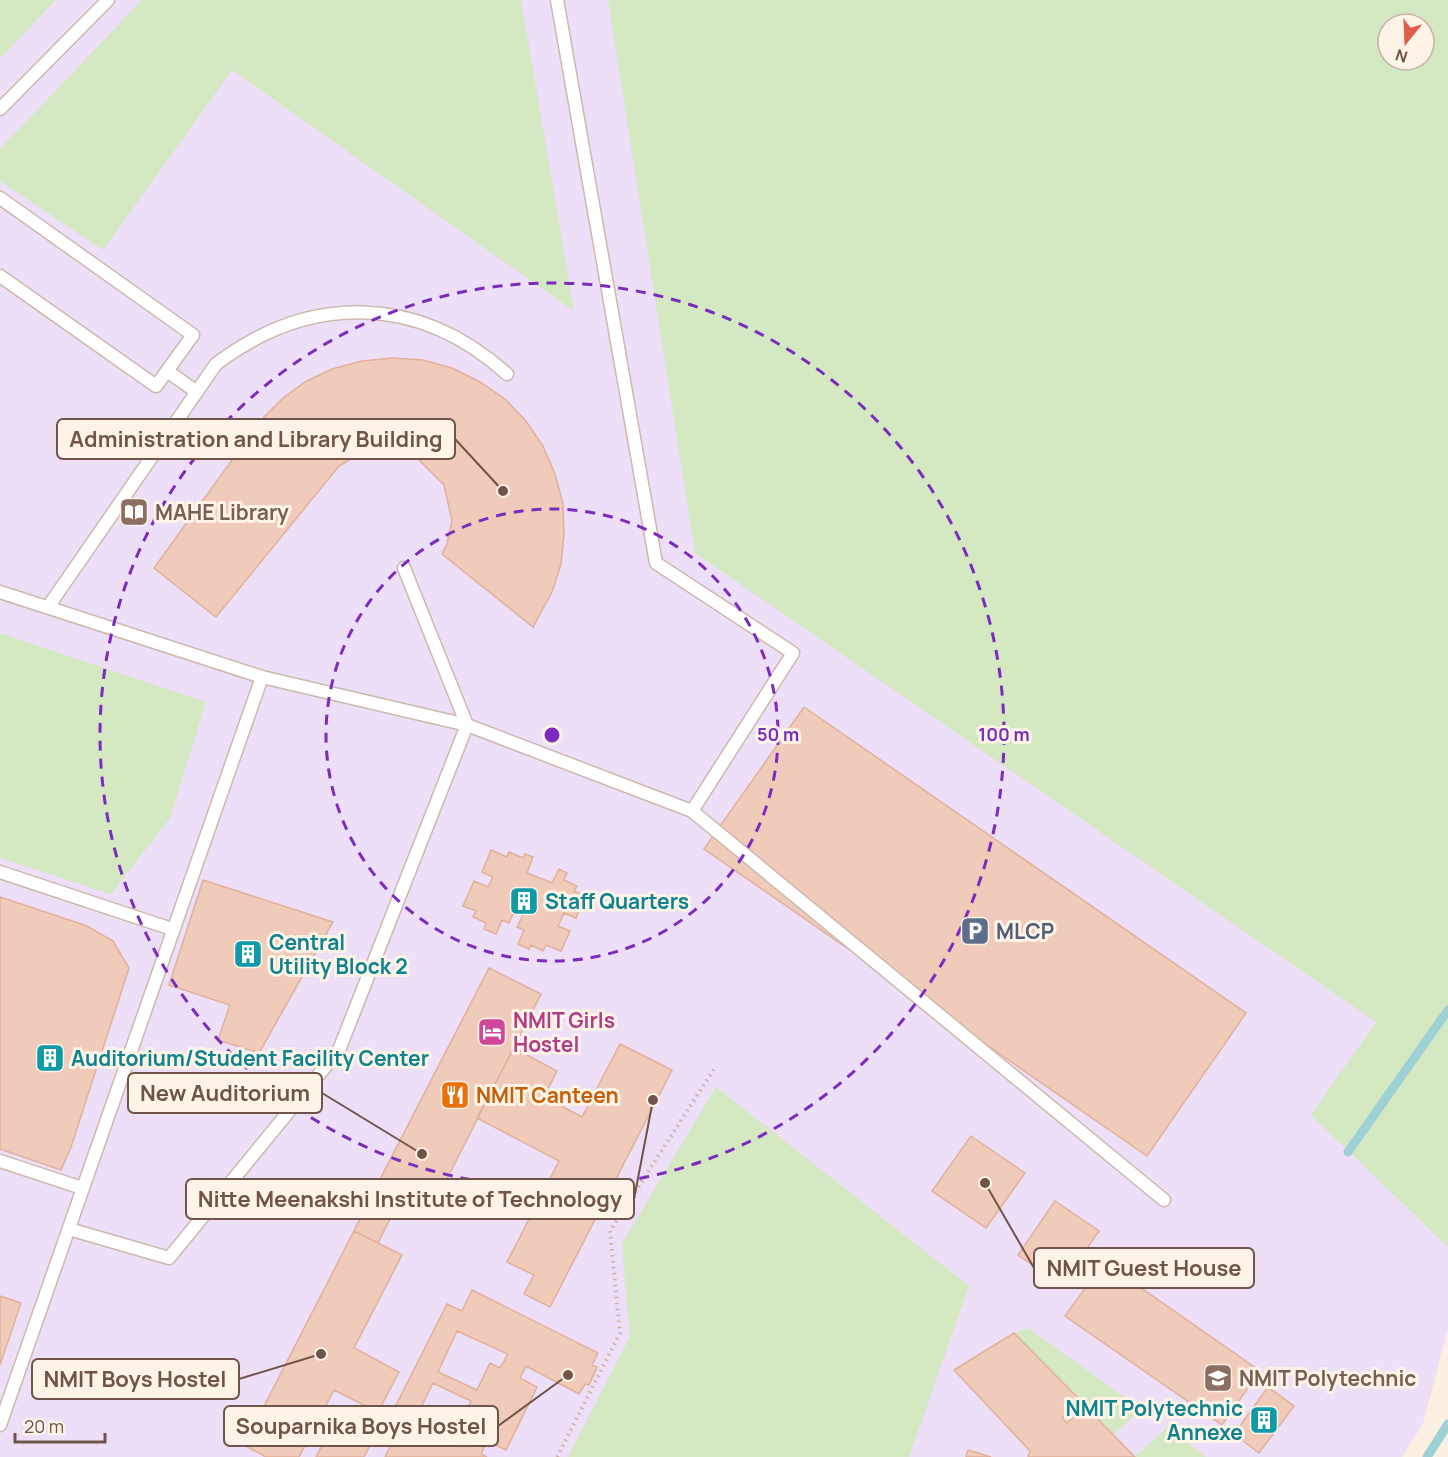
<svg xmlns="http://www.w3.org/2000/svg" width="1448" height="1457" font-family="Manrope,sans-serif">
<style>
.education{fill:#ecdff7;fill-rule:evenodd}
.green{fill:#d4e8c1;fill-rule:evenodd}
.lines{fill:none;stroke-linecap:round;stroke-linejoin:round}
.stream{stroke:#9ed1d5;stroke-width:9}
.building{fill:#f0cbba;stroke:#e1b09b;stroke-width:1.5;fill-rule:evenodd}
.lane-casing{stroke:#ceb8ac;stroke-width:15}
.path{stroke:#d4ae9e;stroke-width:4;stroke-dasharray:1.5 4.5;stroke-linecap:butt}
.lane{stroke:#fff;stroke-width:12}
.ring{fill:none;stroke:#7b2cbf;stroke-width:3;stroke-dasharray:10 8}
.labels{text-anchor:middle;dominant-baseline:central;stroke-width:6;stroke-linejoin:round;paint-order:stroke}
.education-label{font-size:21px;font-weight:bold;fill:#785e54;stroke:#fef3e7;text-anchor:start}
.culture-label{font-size:21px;font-weight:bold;fill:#0d838f;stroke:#fef3e7;text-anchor:start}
.service-label{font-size:21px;font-weight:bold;fill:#4e5e75;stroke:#fef3e7;text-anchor:start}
.hotel-label{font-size:21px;font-weight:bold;fill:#b23c85;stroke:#fef3e7;text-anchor:start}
.food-label{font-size:21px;font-weight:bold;fill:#c56008;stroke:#fef3e7;text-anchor:start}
.centre{fill:#7b2cbf;stroke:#fef3e7;stroke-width:3}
.ring-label{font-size:18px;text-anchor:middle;font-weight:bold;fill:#7b2cbf;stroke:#fef3e7;stroke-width:6;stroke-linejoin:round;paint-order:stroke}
.leader{fill:none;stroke:#715449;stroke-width:2}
.callout-dot{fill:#715449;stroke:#fef3e7;stroke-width:2}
.callout{fill:#fef3e7;stroke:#715449;stroke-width:2}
.callout-label{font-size:22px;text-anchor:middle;font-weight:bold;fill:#715449}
</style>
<rect width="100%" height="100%" fill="#fbefe2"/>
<path class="education" d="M0,0H1448V1328L1423,1424L1402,1457H0ZM1388,24H1424V60H1388Z"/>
<path class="green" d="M0,0H56L0,58Z
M142,0H521L574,311L232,70L103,250L0,181V149Z
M608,0H1448V1247L1311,1115L1376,1022L695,553ZM1388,24H1424V60H1388Z
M0,633L206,702L170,818L111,894L0,858Z
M716,1087L969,1286L909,1457H568L630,1337L622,1244Z
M1028,1328L1141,1409L1113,1435L1085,1406L1067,1423L1062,1418L1079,1400L1014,1333Z
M1167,1427L1206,1457H1135Z"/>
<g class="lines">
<path class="stream" d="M1348,1152L1448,1010
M1427,1457L1448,1424"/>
</g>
<path class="building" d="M392,358L423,360L452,368L480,382L505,399L526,421L543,446L555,474L563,504L564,534L561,564L552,592L533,627L442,554L447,544L452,521L444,485L418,459L395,450L359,454L339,466L216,617L154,568L261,420L282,399L305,382L332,369L362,361Z
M804,707L1246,1013L1147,1156L704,849Z
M491,850L507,857L509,852L523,858L525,854L533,857L527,873L552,883L559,869L567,873L564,880L577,886L574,891L585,896L576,918L564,913L558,926L570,931L561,951L546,945L543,951L531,945L529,949L518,944L524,930L517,927L526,909L517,905L509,923L502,920L496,934L484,929L486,923L473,917L476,911L463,906L474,881L488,887L493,877L482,872Z
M203,880L333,922L259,1053L218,1040L230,1005L169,985Z
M0,897L87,926L113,941L129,968L71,1147L61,1170L0,1149Z
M489,968L541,994L428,1216L375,1189Z
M620,1044L672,1070L550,1307L524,1294L534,1275L507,1262L559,1161L477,1118L514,1048L557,1071L544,1097L582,1117Z
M971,1136L1025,1173L986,1228L932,1191Z
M375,1189L399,1201L378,1243L354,1231Z
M1055,1201L1099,1231L1062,1285L1018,1255Z
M354,1231L402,1255L354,1348L399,1372L378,1412L334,1390L299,1457H266L244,1445Z
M1104,1262L1260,1371L1222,1425L1065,1316Z
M472,1290L598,1353L592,1365L597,1367L589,1385L585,1384L579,1394L526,1366L520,1378L537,1387L506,1450L487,1441L481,1454L487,1457H385L398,1430L386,1425L447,1304L462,1311ZM457,1331L508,1354L500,1368L490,1363L477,1390L438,1372ZM433,1383L471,1401L459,1428L470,1433L464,1447L413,1424Z
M0,1296L21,1303L0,1365Z
M1014,1333L1080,1400L1062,1418L1067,1423L1085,1406L1135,1457H1028L1030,1451L954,1370Z
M1268,1387L1294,1406L1259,1453L1234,1434Z
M334,1421L372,1441L364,1457H316Z
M968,1450L991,1457H966Z"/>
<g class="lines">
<g class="lane-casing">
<path id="lane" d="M557,0L656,563L793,653L692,811
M0,109L108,0
M0,198L193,335L156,386L0,276
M167,371L197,392
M0,592L262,677
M48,607L216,364C310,293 418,294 507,374
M0,872L172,929
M0,1161L82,1188
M69,1229L169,1258L339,1050L467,725L404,568
M0,1425L262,677L467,725L692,811L1164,1200"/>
</g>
<path class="path" d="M557,1457L620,1333L610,1231L714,1069"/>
<use href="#lane" class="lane"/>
</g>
<g class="ring">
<circle cx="552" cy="735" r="226"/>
<circle cx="552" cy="735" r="452"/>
</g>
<defs>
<g id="library-square" transform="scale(1.5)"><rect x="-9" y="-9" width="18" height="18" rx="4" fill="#8d6e63" stroke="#fef3e7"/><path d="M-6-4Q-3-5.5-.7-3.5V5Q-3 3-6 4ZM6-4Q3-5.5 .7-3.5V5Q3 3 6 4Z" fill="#fff"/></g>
<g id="building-square" transform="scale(1.5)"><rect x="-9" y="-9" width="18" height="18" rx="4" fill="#0f9aa8" stroke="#fef3e7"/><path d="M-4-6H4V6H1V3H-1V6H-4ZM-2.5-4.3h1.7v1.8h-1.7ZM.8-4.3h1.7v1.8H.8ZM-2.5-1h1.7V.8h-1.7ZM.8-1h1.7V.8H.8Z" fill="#fff"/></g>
<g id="parking-square" transform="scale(1.5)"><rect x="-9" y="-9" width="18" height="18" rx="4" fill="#5c6f8a" stroke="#fef3e7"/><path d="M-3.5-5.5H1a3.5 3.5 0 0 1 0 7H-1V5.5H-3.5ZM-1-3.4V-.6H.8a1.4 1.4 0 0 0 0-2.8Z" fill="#fff"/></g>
<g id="hotel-square" transform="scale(1.5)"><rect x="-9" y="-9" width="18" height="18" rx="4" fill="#d1479c" stroke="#fef3e7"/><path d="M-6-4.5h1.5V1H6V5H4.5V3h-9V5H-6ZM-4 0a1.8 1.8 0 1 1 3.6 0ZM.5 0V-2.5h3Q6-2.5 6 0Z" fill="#fff"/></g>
<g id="restaurant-square" transform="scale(1.5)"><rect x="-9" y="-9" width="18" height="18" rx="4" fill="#e8710a" stroke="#fef3e7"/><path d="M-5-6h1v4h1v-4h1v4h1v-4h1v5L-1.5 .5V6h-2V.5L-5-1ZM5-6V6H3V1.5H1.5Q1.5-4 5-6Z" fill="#fff"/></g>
<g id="university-square" transform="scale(1.5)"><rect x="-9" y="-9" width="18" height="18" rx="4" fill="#8d6e63" stroke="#fef3e7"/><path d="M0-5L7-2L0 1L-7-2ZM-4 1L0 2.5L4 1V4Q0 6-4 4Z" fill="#fff"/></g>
</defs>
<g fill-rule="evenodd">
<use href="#library-square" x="134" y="512"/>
<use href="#building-square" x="524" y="901"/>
<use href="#parking-square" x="975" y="931"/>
<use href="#building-square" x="248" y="954"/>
<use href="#hotel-square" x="492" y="1032"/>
<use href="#building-square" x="50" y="1058"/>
<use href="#restaurant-square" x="455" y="1095"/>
<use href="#university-square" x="1218" y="1378"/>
<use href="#building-square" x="1264" y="1420"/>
</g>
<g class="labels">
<g class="education-label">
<text x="155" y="512">MAHE Library</text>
<text x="1239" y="1378">NMIT Polytechnic</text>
</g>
<g class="culture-label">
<text x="545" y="901">Staff Quarters</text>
<text x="269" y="942">Central<tspan x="269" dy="24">Utility Block 2</tspan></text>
<text x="71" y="1058">Auditorium/Student Facility Center</text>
<text x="1243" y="1408" text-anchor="end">NMIT Polytechnic<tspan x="1243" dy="24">Annexe</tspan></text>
</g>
<g class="service-label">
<text x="996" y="931">MLCP</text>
</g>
<g class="hotel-label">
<text x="513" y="1020">NMIT Girls<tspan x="513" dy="24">Hostel</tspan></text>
</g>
<g class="food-label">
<text x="476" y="1095">NMIT Canteen</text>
</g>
</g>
<circle cx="552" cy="735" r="9" class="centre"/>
<g class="ring-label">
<text x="778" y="741">50 m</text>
<text x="1004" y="741">100 m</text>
</g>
<path class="leader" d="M503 491L455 439M422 1154L322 1093M653 1100L634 1199M985 1183L1034 1268M321 1354L239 1379M568 1375L498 1426"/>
<g class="callout-dot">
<circle cx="503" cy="491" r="6"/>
<circle cx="422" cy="1154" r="6"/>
<circle cx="653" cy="1100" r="6"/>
<circle cx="985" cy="1183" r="6"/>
<circle cx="321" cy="1354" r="6"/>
<circle cx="568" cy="1375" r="6"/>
</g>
<g class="callout">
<rect x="57" y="419" width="398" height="40" rx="6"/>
<rect x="128" y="1073" width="194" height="40" rx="6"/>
<rect x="186" y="1179" width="448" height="40" rx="6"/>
<rect x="1034" y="1248" width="220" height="40" rx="6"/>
<rect x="32" y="1359" width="207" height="40" rx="6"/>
<rect x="224" y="1406" width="274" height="40" rx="6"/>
</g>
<g class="callout-label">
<text x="256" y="447">Administration and Library Building</text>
<text x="225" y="1101">New Auditorium</text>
<text x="410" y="1207">Nitte Meenakshi Institute of Technology</text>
<text x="1144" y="1276">NMIT Guest House</text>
<text x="135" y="1387">NMIT Boys Hostel</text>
<text x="361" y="1434">Souparnika Boys Hostel</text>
</g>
<g transform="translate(1406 42) rotate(198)"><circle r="28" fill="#fef3e7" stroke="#c6b3a8" stroke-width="1.5"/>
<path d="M0-4.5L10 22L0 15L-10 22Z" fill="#e15e4a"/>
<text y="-9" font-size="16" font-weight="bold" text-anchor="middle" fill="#715449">N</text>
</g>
<path d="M15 1433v9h90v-9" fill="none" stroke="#715449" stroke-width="3"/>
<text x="24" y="1433" font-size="18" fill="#715449" stroke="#fef3e7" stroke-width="4.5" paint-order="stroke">20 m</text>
</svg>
